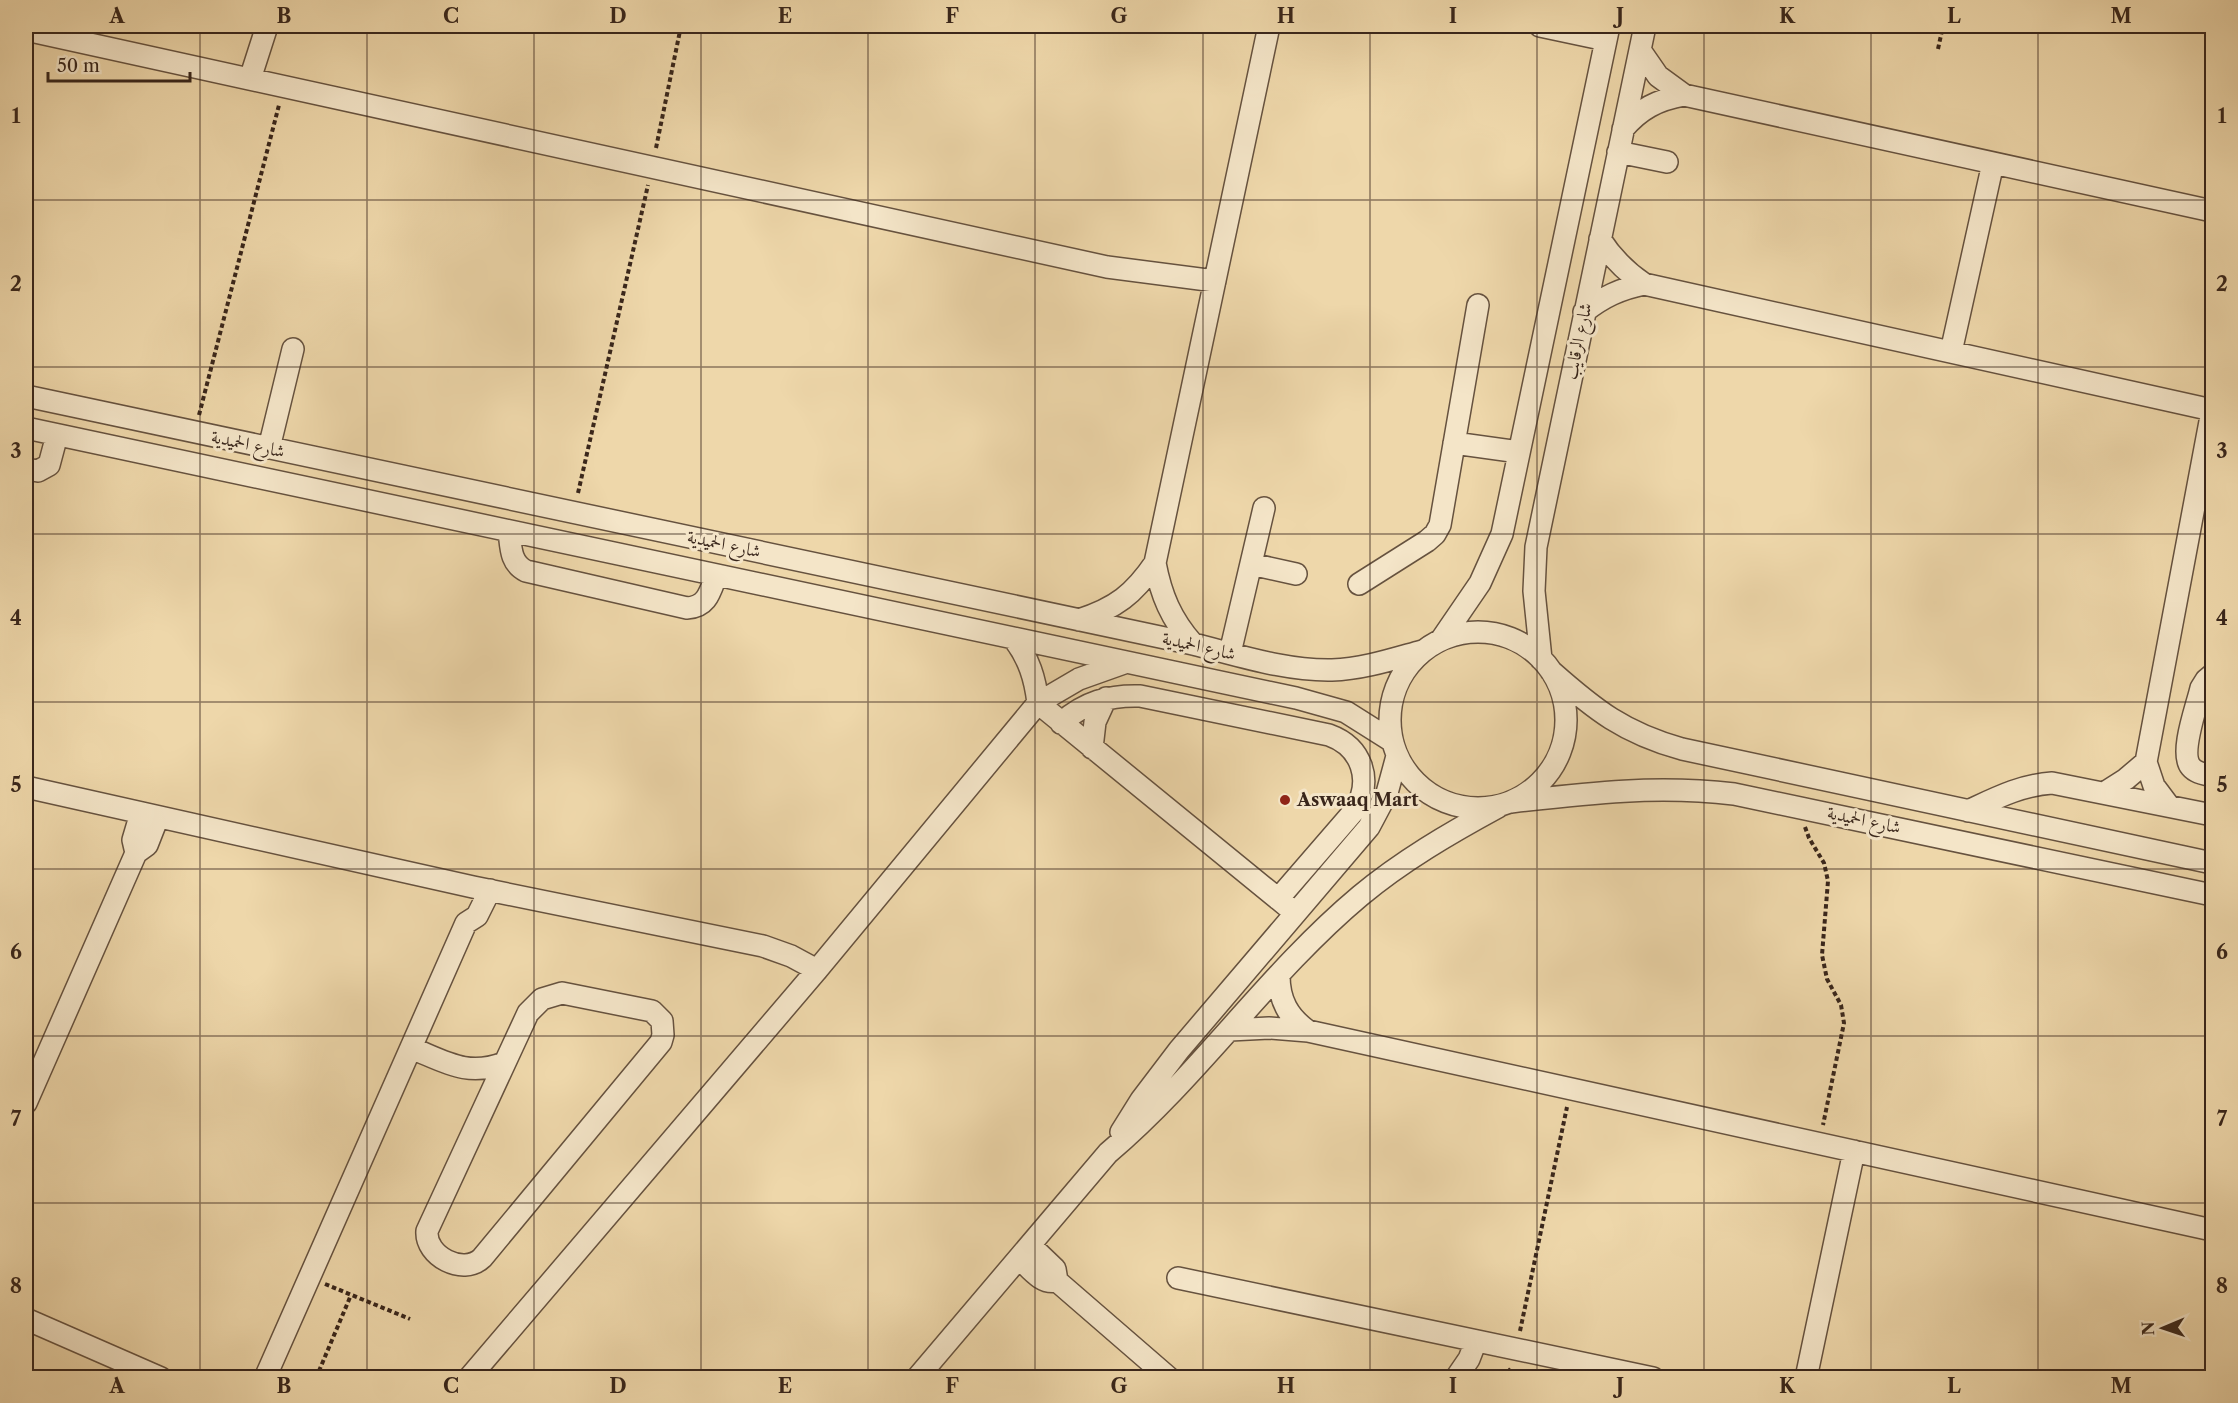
<svg xmlns="http://www.w3.org/2000/svg" width="2238" height="1403" font-family="'Libre Caslon Text',Amiri,serif">
<style>
.lines{fill:none;stroke-linecap:round;stroke-linejoin:round}
.minor-casing{stroke:#66523f;stroke-width:24}
.path{stroke:#39261b;stroke-width:4;stroke-dasharray:4.5 3;stroke-linecap:butt}
.minor{stroke:#f4e5c8;stroke-width:21}
.grid{fill:none;stroke:#39261b;stroke-width:1.5;stroke-opacity:0.55}
.poi-dot{fill:#8f2418;stroke:#f4e5c8;stroke-width:2}
.labels{text-anchor:middle;dominant-baseline:central;stroke-width:6;stroke-linejoin:round;paint-order:stroke}
.street-label{font-size:18px;fill:#39261b;stroke:#f4e5c8}
.poi-label{font-size:18px;font-weight:bold;fill:#39261b;stroke:#f4e5c8;text-anchor:start}
.neatline{fill:none;stroke:#39261b;stroke-width:2}
.grid-label{font-size:20px;text-anchor:middle;font-weight:bold;fill:#39261b}
</style>
<rect width="100%" height="100%" fill="#eed7aa"/>
<filter id="stains"><feTurbulence type="fractalNoise" baseFrequency=".00333" numOctaves="4"/><feColorMatrix values="0 0 0 0 .2 0 0 0 0 .09 0 0 0 0 .02 0 0 0 .5 -.17"/></filter>
<radialGradient id="worn" r=".72"><stop offset=".6" stop-color="#630" stop-opacity="0"/><stop offset="1" stop-color="#630" stop-opacity=".3"/></radialGradient>
<g class="lines">
<g class="minor-casing">
<path id="minor" d="M1540,26L1606,40
M26,30L1107,267L1215,281
M1640,50L1658,76L1684,95L2212,211
M250,79L267,26
M1623,129C1640,109 1657,100 1684,95
M1618,152L1667,162
M1600,239C1612,258 1625,271 1644,284L2212,410
M1584,312C1603,297 1620,289 1644,284
M1951,352L1993,163
M26,396L1193,644C1238,655 1285,671 1332,670C1363,669 1393,659 1422,651
M26,428L1296,698L1346,712L1392,741
M1454,443L1519,452
M269,448L293,349
M26,469L38,471L49,465L57,435
M509,531C511,547 510,563 526,571L687,608C707,607 710,592 716,576
M1155,563C1161,595 1171,619 1193,644
M1251,564L1296,574
M1359,584L1427,541L1435,534L1440,525L1478,305
M1079,620C1116,608 1134,594 1155,563L1269,26
M1390 720a88 88 0 1 1 176 0a88 88 0 1 1-176 0Z
M1014,639C1029,659 1035,678 1038,703L1288,907
M1441,640L1480,583L1502,534L1609,26
M1230,653L1264,508
M1541,659L1534,591L1536,547L1645,26
M1551,671C1595,710 1624,733 1682,749L2212,863
M2212,675L2206,680L2201,688C2197,706 2179,753 2191,767C2196,773 2205,774 2212,776
M1061,723C1085,702 1109,695 1140,696L1329,735C1362,747 1373,780 1355,810L1278,899
M1092,748L1095,722L1106,698
M26,787L473,887L763,946L791,956L817,970
M2104,793L2126,779L2146,762
M1511,802C1589,793 1656,785 1734,794L2212,895
M2169,806L2154,786L2146,762L2212,411
M1968,811C1996,798 2021,785 2052,783L2212,815
M136,853L133,840L141,813
M1279,975C1279,1000 1288,1017 1308,1031
M562,993L652,1011L662,1021L663,1035L661,1042L482,1258C463,1276 425,1256 427,1231L528,1013L542,999Z
M1230,1030L1269,1028L1308,1031L2212,1230
M411,1048C446,1062 467,1077 504,1063
M26,1103L136,853L147,845L158,817
M1121,1132L1141,1100L1179,1050L1369,827L1387,793L1397,756
M1030,1245L1055,1269L1057,1281
M1019,1258C1029,1267 1041,1285 1057,1281L1169,1378
M1178,1278L1653,1378
M26,1319L161,1378
M265,1378L466,923L477,916L490,890
M469,1378L817,970L1038,703L1079,679L1124,663
M917,1378L1108,1153C1200,1075 1268,973 1360,896C1402,861 1450,833 1498,807
M1456,1378L1469,1359L1476,1341
M1806,1378L1854,1151"/>
</g>
<path class="path" d="M1938,49L1943,26
M656,148L681,26
M199,415L279,105
M578,493L648,185
M1805,827L1809,838L1824,863L1828,881L1822,955L1827,979L1841,1005L1844,1023L1823,1125
M325,1284L410,1319
M1520,1331L1567,1107
M316,1378L351,1295
M1503,1378L1512,1367"/>
<use href="#minor" class="minor"/>
</g>
<path class="grid" d="M200,26V1378M367,26V1378M534,26V1378M701,26V1378M868,26V1378M1035,26V1378M1203,26V1378M1370,26V1378M1537,26V1378M1704,26V1378M1871,26V1378M2038,26V1378M26,200H2212M26,367H2212M26,534H2212M26,702H2212M26,869H2212M26,1036H2212M26,1203H2212"/>
<circle class="poi-dot" cx="1285" cy="800" r="6"/>
<g class="labels">
<g class="street-label">
<text transform="translate(1578 341) rotate(-78)">شارع الرقايب</text>
<text transform="translate(248 444) rotate(12)">شارع الحميدية</text>
<text transform="translate(724 544) rotate(12)">شارع الحميدية</text>
<text transform="translate(1199 646) rotate(13)">شارع الحميدية</text>
<text transform="translate(1864 820) rotate(12)">شارع الحميدية</text>
</g>
<g class="poi-label">
<text x="1297" y="800">Aswaaq Mart</text>
</g>
</g>
<rect width="2238" height="1403" fill="none" stroke="#eed7aa" stroke-width="66"/>
<g transform="translate(2163 1328) rotate(268)" stroke="#f4e5c8" stroke-width="4.5" paint-order="stroke">
<path d="M0-4.5L10 22L0 15L-10 22Z" fill="#39261b"/>
<text y="-9" font-size="16" font-weight="bold" text-anchor="middle" fill="#39261b">N</text>
</g>
<path d="M48 72v9h142v-9" fill="none" stroke="#39261b" stroke-width="3"/>
<text x="57" y="72" font-size="18" fill="#39261b" stroke="#f4e5c8" stroke-width="4.5" paint-order="stroke">50 m</text>
<rect x="33" y="33" width="2172" height="1337" class="neatline"/>
<g class="grid-label">
<text x="117" y="23">A</text>
<text x="284" y="23">B</text>
<text x="451" y="23">C</text>
<text x="618" y="23">D</text>
<text x="785" y="23">E</text>
<text x="952" y="23">F</text>
<text x="1119" y="23">G</text>
<text x="1286" y="23">H</text>
<text x="1453" y="23">I</text>
<text x="1620" y="23">J</text>
<text x="1787" y="23">K</text>
<text x="1954" y="23">L</text>
<text x="2121" y="23">M</text>
<text x="16" y="123">1</text>
<text x="2222" y="123">1</text>
<text x="16" y="291">2</text>
<text x="2222" y="291">2</text>
<text x="16" y="458">3</text>
<text x="2222" y="458">3</text>
<text x="16" y="625">4</text>
<text x="2222" y="625">4</text>
<text x="16" y="792">5</text>
<text x="2222" y="792">5</text>
<text x="16" y="959">6</text>
<text x="2222" y="959">6</text>
<text x="16" y="1126">7</text>
<text x="2222" y="1126">7</text>
<text x="16" y="1293">8</text>
<text x="2222" y="1293">8</text>
<text x="117" y="1393">A</text>
<text x="284" y="1393">B</text>
<text x="451" y="1393">C</text>
<text x="618" y="1393">D</text>
<text x="785" y="1393">E</text>
<text x="952" y="1393">F</text>
<text x="1119" y="1393">G</text>
<text x="1286" y="1393">H</text>
<text x="1453" y="1393">I</text>
<text x="1620" y="1393">J</text>
<text x="1787" y="1393">K</text>
<text x="1954" y="1393">L</text>
<text x="2121" y="1393">M</text>
</g>
<rect width="100%" height="100%" filter="url(#stains)"/>
<rect width="100%" height="100%" fill="url(#worn)"/>
</svg>
